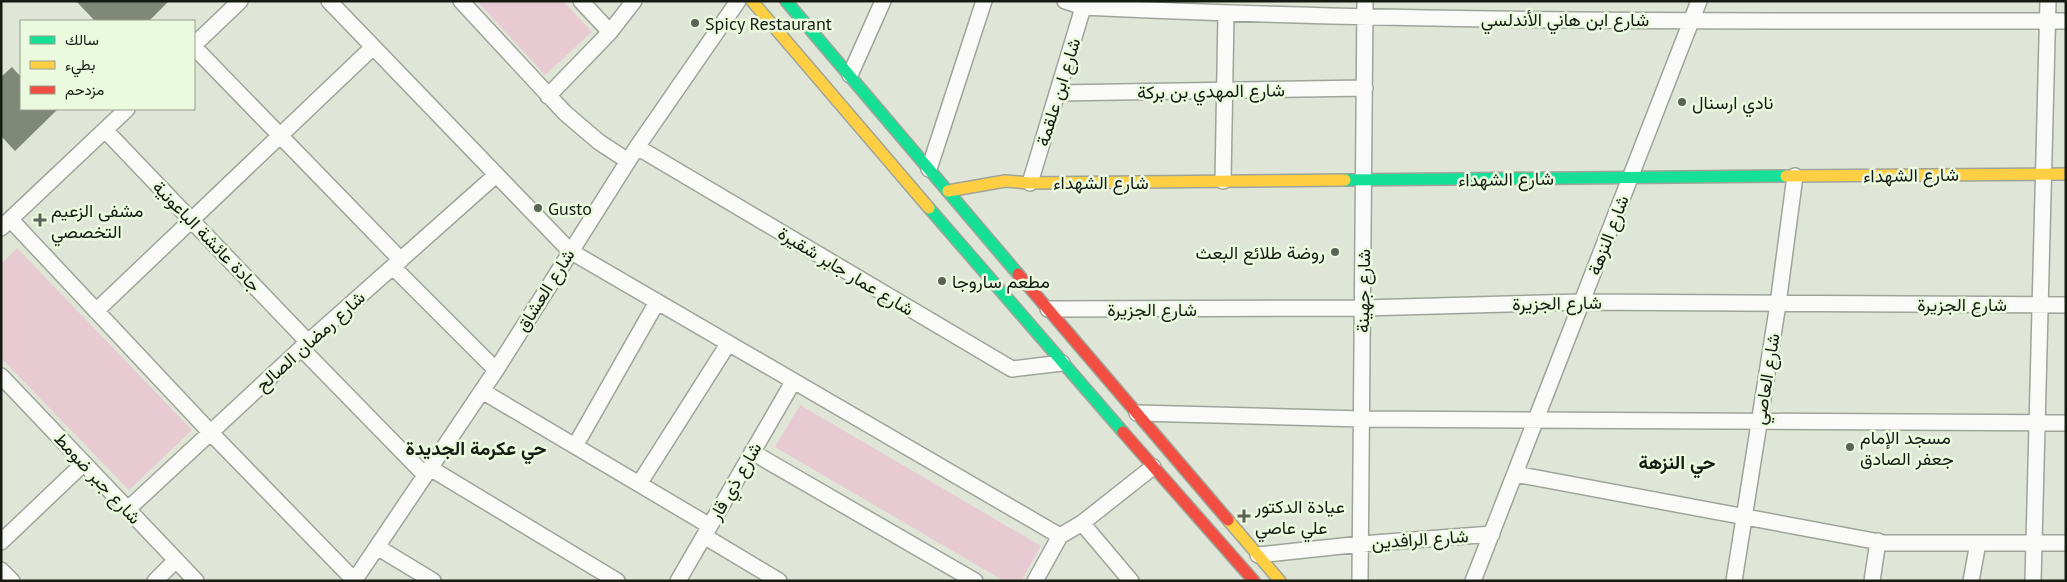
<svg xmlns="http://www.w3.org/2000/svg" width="2067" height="582" font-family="'PT Sans',Vazirmatn,sans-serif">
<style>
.green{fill:#e8cad3}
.building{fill:#808977}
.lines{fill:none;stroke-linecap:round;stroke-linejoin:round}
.street-casing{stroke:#9ea499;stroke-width:18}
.fast-casing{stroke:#9ea499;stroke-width:14}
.slow-casing{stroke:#9ea499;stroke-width:14}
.jam-casing{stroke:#9ea499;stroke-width:14}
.street{stroke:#fafbf9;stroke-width:15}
.fast{stroke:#16e098;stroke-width:11}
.slow{stroke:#ffcf43;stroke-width:11}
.jam{stroke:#f24e42;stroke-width:11}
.poi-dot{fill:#5c6257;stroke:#ebf9df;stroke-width:2}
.labels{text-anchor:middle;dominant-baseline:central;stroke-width:5;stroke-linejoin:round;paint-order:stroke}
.street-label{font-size:18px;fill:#161b12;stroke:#ebf9df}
.poi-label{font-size:18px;fill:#161b12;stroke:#ebf9df;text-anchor:start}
.neighbourhood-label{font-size:19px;font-weight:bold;fill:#161b12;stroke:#ebf9df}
</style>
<rect width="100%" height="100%" fill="#dfe6d8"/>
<path class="green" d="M477,1H563L592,32L545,75Z
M17,248L192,430L129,490L1,358V264Z
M800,405L1041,546L1021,581H1004L775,447Z"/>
<path class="building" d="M76,1H169L149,21H95Z
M12,67L21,77V109H58L15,151L1,136V77Z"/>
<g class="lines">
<g class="street-casing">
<path id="street" d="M329,1L570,251L1060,536L1082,523L1153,467
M461,1L565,113L599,142L628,161
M581,1L610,32
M1065,1L1083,7C1411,23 1738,21 2066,21
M194,45L240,1
M194,47L401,260
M850,75L883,1
M1057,93L1365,88
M548,96L610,32L634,1
M105,130L308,342
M637,147L1012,369L1062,363
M929,169L984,1
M1223,181L1226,14
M1030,183L1085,1
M11,220L210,432L354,580
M1,228L127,109
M393,267L496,370
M1048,309L1363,308L1582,302L2066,305
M96,311L373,47
M301,348L425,475
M1,376L196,581
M482,391L710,526
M1137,413L1362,419L2066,423
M575,446L657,302
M752,452L975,581
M430,468L617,581
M1515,474L1885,543H2066
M639,484L728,344
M128,509L308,342L496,175
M1082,523L1131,581
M704,536L779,581
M1,542L84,463
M377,547L433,581
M1258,555L1361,544L1492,534
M1,570L12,581
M155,581L176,560
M354,581L496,370L637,147L738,1
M678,581L793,382
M1035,581L1060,536
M1360,581L1365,1
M1473,581L1699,1
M1734,581L1778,304L1795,176
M1872,581L1878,541
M1971,581L1978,543
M2033,581L2048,1"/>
</g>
<g class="fast-casing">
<path id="fast" d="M786,1L1018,274
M1345,180L1786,176
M929,208L1123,432"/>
</g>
<g class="slow-casing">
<path id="slow" d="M752,1L929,208
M1786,176L2066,174
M948,191L1005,181L1030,183L1345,180
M1228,520L1280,581"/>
</g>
<g class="jam-casing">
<path id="jam" d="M1018,274L1228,520
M1123,432L1254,581"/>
</g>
<use href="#street" class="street"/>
<use href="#fast" class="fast"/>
<use href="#slow" class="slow"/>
<use href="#jam" class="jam"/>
</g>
<g class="poi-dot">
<circle cx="695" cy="23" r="5"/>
<circle cx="1682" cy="102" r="5"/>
<circle cx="538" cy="208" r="5"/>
<path d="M37.5 212.5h5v5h5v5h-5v5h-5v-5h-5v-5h5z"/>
<circle cx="1335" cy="252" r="5"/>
<circle cx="942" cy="281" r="5"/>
<circle cx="1850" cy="447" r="5"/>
<path d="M1241.5 508.5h5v5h5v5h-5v5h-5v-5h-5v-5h5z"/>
</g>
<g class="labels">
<g class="street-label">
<text x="1565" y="19">شارع ابن هاني الأندلسي</text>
<text transform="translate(1211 91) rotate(-1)">شارع المهدي بن بركة</text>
<text transform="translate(1058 92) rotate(-73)">شارع ابن علقمة</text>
<text transform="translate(1911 175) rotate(-1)">شارع الشهداء</text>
<text transform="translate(1506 179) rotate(-1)">شارع الشهداء</text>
<text x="1101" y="182">شارع الشهداء</text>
<text transform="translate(1608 235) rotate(-69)">شارع النزهة</text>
<text transform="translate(207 236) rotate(46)">جادة عائشة الباعونية</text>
<text transform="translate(846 271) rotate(31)">شارع عمار جابر شقيرة</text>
<text transform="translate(545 290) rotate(-58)">شارع العشاق</text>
<text transform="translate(1363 291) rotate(-89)">شارع جهينة</text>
<text transform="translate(1557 303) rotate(-1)">شارع الجزيرة</text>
<text x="1962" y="304">شارع الجزيرة</text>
<text x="1152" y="309">شارع الجزيرة</text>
<text transform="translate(310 341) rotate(-42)">شارع رمضان الصالح</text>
<text transform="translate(1766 379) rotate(-81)">شارع العاصي</text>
<text transform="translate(98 478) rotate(47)">شارع جبر ضومط</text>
<text transform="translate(735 481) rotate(-60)">شارع ذي قار</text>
<text transform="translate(1420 539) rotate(-4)">شارع الرافدين</text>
</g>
<g class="poi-label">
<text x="705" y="23">Spicy Restaurant</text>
<text x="1692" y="102">نادي ارسنال</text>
<text x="548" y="208">Gusto</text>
<text x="51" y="210">مشفى الزعيم<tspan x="51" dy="21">التخصصي</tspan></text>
<text x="1325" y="252" text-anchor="end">روضة طلائع البعث</text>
<text x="952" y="281">مطعم ساروجا</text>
<text x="1860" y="437">مسجد الإمام<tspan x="1860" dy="21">جعفر الصادق</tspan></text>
<text x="1255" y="506">عيادة الدكتور<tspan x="1255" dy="21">علي عاصي</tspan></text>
</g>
<g class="neighbourhood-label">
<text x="476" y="448">حي عكرمة الجديدة</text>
<text x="1677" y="462">حي النزهة</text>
</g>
</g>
<rect width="2067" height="582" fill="none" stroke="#161b12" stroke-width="5"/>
<rect x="20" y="20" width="175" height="90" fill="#ebf9df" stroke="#96a08d"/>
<rect x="30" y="36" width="25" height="8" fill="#16e098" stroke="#96a08d"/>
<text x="65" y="45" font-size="15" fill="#161b12">سالك</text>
<rect x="30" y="61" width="25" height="8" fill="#ffcf43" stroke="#96a08d"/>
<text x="65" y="70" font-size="15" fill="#161b12">بطيء</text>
<rect x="30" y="86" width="25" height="8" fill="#f24e42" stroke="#96a08d"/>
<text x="65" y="95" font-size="15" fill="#161b12">مزدحم</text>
</svg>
